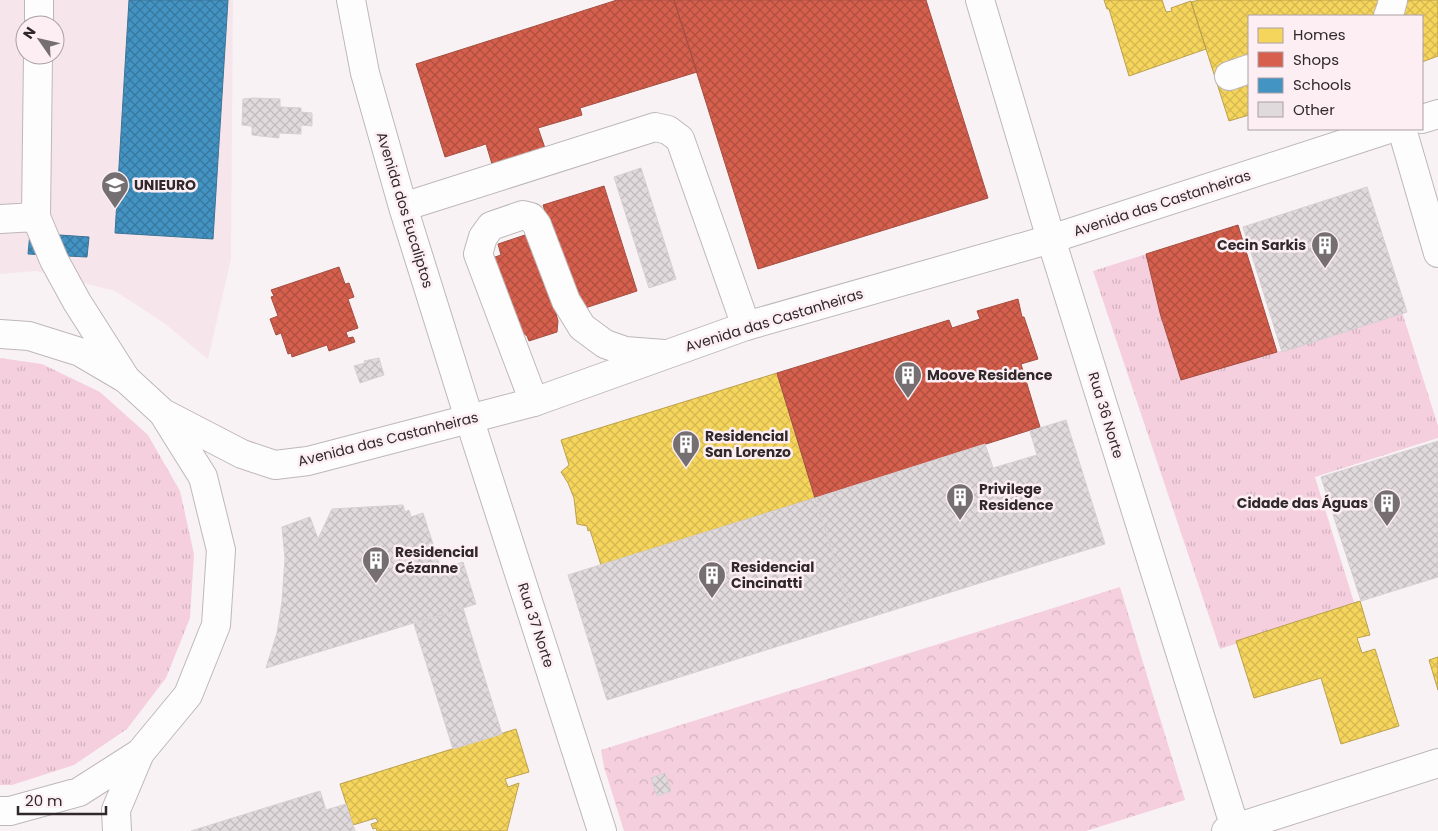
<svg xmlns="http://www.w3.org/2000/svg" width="1438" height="831" font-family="Poppins,sans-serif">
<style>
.built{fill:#f6e6ec;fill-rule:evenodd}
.grass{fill:url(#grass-tufts)}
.park{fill:url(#park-crowns)}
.homes{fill:url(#homes-cross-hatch);stroke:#bba14d}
.shops{fill:url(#shops-cross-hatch);stroke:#a44f43}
.schools{fill:url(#schools-cross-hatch);stroke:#3d7395}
.building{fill:url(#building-cross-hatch);stroke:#d7d0d2}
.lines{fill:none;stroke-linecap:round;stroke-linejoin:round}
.minor-casing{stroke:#beb7b9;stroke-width:30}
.major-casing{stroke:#beb7b9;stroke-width:30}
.minor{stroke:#fefdfd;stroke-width:28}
.major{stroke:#fefdfd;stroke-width:28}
.labels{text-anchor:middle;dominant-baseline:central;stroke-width:5;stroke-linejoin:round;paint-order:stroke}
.poi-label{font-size:14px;font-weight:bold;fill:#30282b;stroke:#fceef3;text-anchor:start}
.street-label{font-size:14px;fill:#30282b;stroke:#fceef3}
</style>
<defs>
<pattern id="grass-tufts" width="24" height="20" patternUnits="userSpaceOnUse" patternTransform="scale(1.25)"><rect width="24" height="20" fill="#f5cfde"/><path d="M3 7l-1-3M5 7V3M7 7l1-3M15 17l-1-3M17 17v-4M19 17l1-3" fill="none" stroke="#d2b2bf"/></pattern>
<pattern id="park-crowns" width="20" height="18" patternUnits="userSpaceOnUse" patternTransform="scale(1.25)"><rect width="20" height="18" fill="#f5cfde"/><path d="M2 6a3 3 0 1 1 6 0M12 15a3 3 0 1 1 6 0" fill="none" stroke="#d2b2bf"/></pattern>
<pattern id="homes-cross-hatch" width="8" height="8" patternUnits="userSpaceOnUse" patternTransform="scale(1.25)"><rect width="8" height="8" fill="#f6d55c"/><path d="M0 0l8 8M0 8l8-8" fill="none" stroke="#d3b750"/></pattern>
<pattern id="shops-cross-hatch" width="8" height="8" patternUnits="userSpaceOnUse" patternTransform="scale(1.25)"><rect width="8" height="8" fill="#d6604d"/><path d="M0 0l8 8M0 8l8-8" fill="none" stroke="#ae4f40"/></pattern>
<pattern id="schools-cross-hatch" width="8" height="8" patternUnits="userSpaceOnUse" patternTransform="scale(1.25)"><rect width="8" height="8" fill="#4393c3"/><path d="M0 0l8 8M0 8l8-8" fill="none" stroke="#38789f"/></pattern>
<pattern id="building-cross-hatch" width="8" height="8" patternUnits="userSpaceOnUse" patternTransform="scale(1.25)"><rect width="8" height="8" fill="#e1dadc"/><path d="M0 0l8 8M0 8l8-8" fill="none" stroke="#c1bbbd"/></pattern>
</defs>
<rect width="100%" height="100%" fill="#f8f2f4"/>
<path class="built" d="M0,0H233L231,259L208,359L164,323L115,291L36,271L0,274ZM25,25H55V55H25Z"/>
<path class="grass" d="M1238,225L1277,352L1402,312L1438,426V438L1315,477L1358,615L1348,607L1220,649L1093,271Z
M0,358L42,364L100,392L148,435L180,491L194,554L190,618L166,678L127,729L74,765L12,785H0Z"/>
<path class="park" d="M1120,587L1185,800L1086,831H624L604,767L601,750Z"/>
<path class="homes" d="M1104,0H1162L1166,12L1172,11L1171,8L1191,1L1206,49L1129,76L1109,9H1107Z
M1199,0H1438V56L1422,62V16H1249V115L1229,121L1191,2Z
M777,373L815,498L601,565L590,530L588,531L587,526L577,524L574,498L568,483L561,472L569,465L561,440Z
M1360,601L1370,635L1357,638L1362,653L1375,649L1399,726L1341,744L1321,678L1254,698L1236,641Z
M1438,657V690L1429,660Z
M516,729L529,772L505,779L508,787L519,783L507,831H377L376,828L373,829L371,824L378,822L376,818L353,825L340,784Z"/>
<path class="shops" d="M617,0H674L697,72L580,108L582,115L538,128L545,148L492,164L486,144L445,157L416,64Z
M674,0H926L988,198L758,269Z
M604,186L637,291L576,311L543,205Z
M1238,225L1277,352L1181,380L1160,313L1146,254Z
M534,232L558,321L557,332L529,341L527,336L522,332L492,258L501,255L498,244Z
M339,267L345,284L349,283L354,297L348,299L358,328L346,332L348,338L353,337L355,342L329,351L327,345L292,357L291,353L288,354L281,333L276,335L270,319L278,316L271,297L274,296L271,290Z
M1018,299L1022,317H1024L1038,359L1021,364L1040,427L815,498L777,373L949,320L952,328L980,319L977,311Z"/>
<path class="schools" d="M129,0H228L213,239L115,233Z
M30,233L89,237L87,257L28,254Z"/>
<path class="building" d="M254,98L280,99V107L301,108V112L312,113V126L301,125V134L279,133V138L252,135V126L242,125L243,99Z
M641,168L676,279L649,288L614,177Z
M1367,187L1407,312L1282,352L1243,227Z
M379,358L384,375L360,383L354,366L365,363L364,361Z
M1066,420L1105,544L855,622L815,498L985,444L993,468L1037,455L1030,431Z
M1438,441V577L1361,601L1321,477Z
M815,498L855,622L607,700L568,575Z
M403,505L405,512L409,510L411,517L423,513L441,569L463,562L476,604L266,668L277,633L282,602L285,558L282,527L310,517L318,539L332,509Z
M463,608L502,734L453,749L414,624Z
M665,773L671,791L657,796L651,778Z
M320,791L326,810L346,804L355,831H191Z"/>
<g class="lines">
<g class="minor-casing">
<path id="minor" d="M351,0L365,73L403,207L469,418L602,831
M980,0L1051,239L1236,831
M1388,16L1391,8L1393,0
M39,25V0
M38,55L36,217L54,260L77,302L126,379
M1229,76L1249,69
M1402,129L1438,253
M403,207L655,127L668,130L680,139L746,326
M0,219L36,217
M534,402L478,254L483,237L491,226L523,215L531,217L537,225L566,301L582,327L605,344L625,351L664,354
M1226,831L1438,763"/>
</g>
<g class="major-casing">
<path id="major" d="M1422,119L1438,114
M0,334L29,336L80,352L126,379L163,413L203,477L221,550L216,625L188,695L140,753L79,792L10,811H0
M163,413L242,454L275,465L308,461L534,402L746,326L1051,239L1389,129
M117,831L116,810L140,753"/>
</g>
<use href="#minor" class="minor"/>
<use href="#major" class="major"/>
</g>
<defs>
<g id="university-pin" transform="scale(1.4375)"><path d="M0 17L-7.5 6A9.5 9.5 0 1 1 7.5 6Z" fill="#766f71" stroke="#fceef3"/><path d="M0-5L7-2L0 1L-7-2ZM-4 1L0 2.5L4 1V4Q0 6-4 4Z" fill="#fff"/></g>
<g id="building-pin" transform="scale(1.4375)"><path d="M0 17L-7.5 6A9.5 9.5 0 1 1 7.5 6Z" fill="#766f71" stroke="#fceef3"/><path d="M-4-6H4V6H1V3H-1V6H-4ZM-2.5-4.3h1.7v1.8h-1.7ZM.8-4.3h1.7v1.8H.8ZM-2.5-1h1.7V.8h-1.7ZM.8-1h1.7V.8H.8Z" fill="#fff"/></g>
</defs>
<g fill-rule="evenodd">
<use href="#university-pin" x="115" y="185"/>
<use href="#building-pin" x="1325" y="245"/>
<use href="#building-pin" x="908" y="375"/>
<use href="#building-pin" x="686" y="444"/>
<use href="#building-pin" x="960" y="497"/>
<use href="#building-pin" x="1387" y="503"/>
<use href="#building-pin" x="376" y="560"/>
<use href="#building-pin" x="712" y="575"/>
</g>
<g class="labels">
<g class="poi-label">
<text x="134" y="185">UNIEURO</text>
<text x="1306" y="245" text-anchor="end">Cecin Sarkis</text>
<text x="927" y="375">Moove Residence</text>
<text x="705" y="436">Residencial<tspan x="705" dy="16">San Lorenzo</tspan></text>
<text x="979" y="489">Privilege<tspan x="979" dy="16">Residence</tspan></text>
<text x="1368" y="503" text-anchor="end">Cidade das Águas</text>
<text x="395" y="552">Residencial<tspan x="395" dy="16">Cézanne</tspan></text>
<text x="731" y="567">Residencial<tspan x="731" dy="16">Cincinatti</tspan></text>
</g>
<g class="street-label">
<text transform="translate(1162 203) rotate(-18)">Avenida das Castanheiras</text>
<text transform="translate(405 210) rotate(73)">Avenida dos Eucaliptos</text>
<text transform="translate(774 320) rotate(-17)">Avenida das Castanheiras</text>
<text transform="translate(1106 415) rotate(73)">Rua 36 Norte</text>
<text transform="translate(388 439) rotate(-14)">Avenida das Castanheiras</text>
<text transform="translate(536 625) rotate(72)">Rua 37 Norte</text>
</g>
</g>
<rect x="1248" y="15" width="175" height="115" fill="#fceef3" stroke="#aa9fa3"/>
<rect x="1258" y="28" width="25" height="15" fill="#f6d55c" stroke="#aa9fa3"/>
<text x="1293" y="40" font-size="15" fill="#30282b">Homes</text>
<rect x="1258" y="52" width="25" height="15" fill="#d6604d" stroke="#aa9fa3"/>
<text x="1293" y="65" font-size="15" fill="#30282b">Shops</text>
<rect x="1258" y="78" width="25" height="15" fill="#4393c3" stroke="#aa9fa3"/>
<text x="1293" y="90" font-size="15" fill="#30282b">Schools</text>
<rect x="1258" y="102" width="25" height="15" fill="#e1dadc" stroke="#aa9fa3"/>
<text x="1293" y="115" font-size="15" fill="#30282b">Other</text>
<g transform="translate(40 40) rotate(304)"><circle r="24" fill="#fceef3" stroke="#aa9fa3"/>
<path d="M0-4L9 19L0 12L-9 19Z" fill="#766f71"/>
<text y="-8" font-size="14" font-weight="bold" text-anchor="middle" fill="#30282b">N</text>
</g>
<path d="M18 806v8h88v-8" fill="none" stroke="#30282b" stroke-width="2.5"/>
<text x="25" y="806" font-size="15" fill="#30282b" stroke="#fceef3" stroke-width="4" paint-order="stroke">20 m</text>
</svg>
